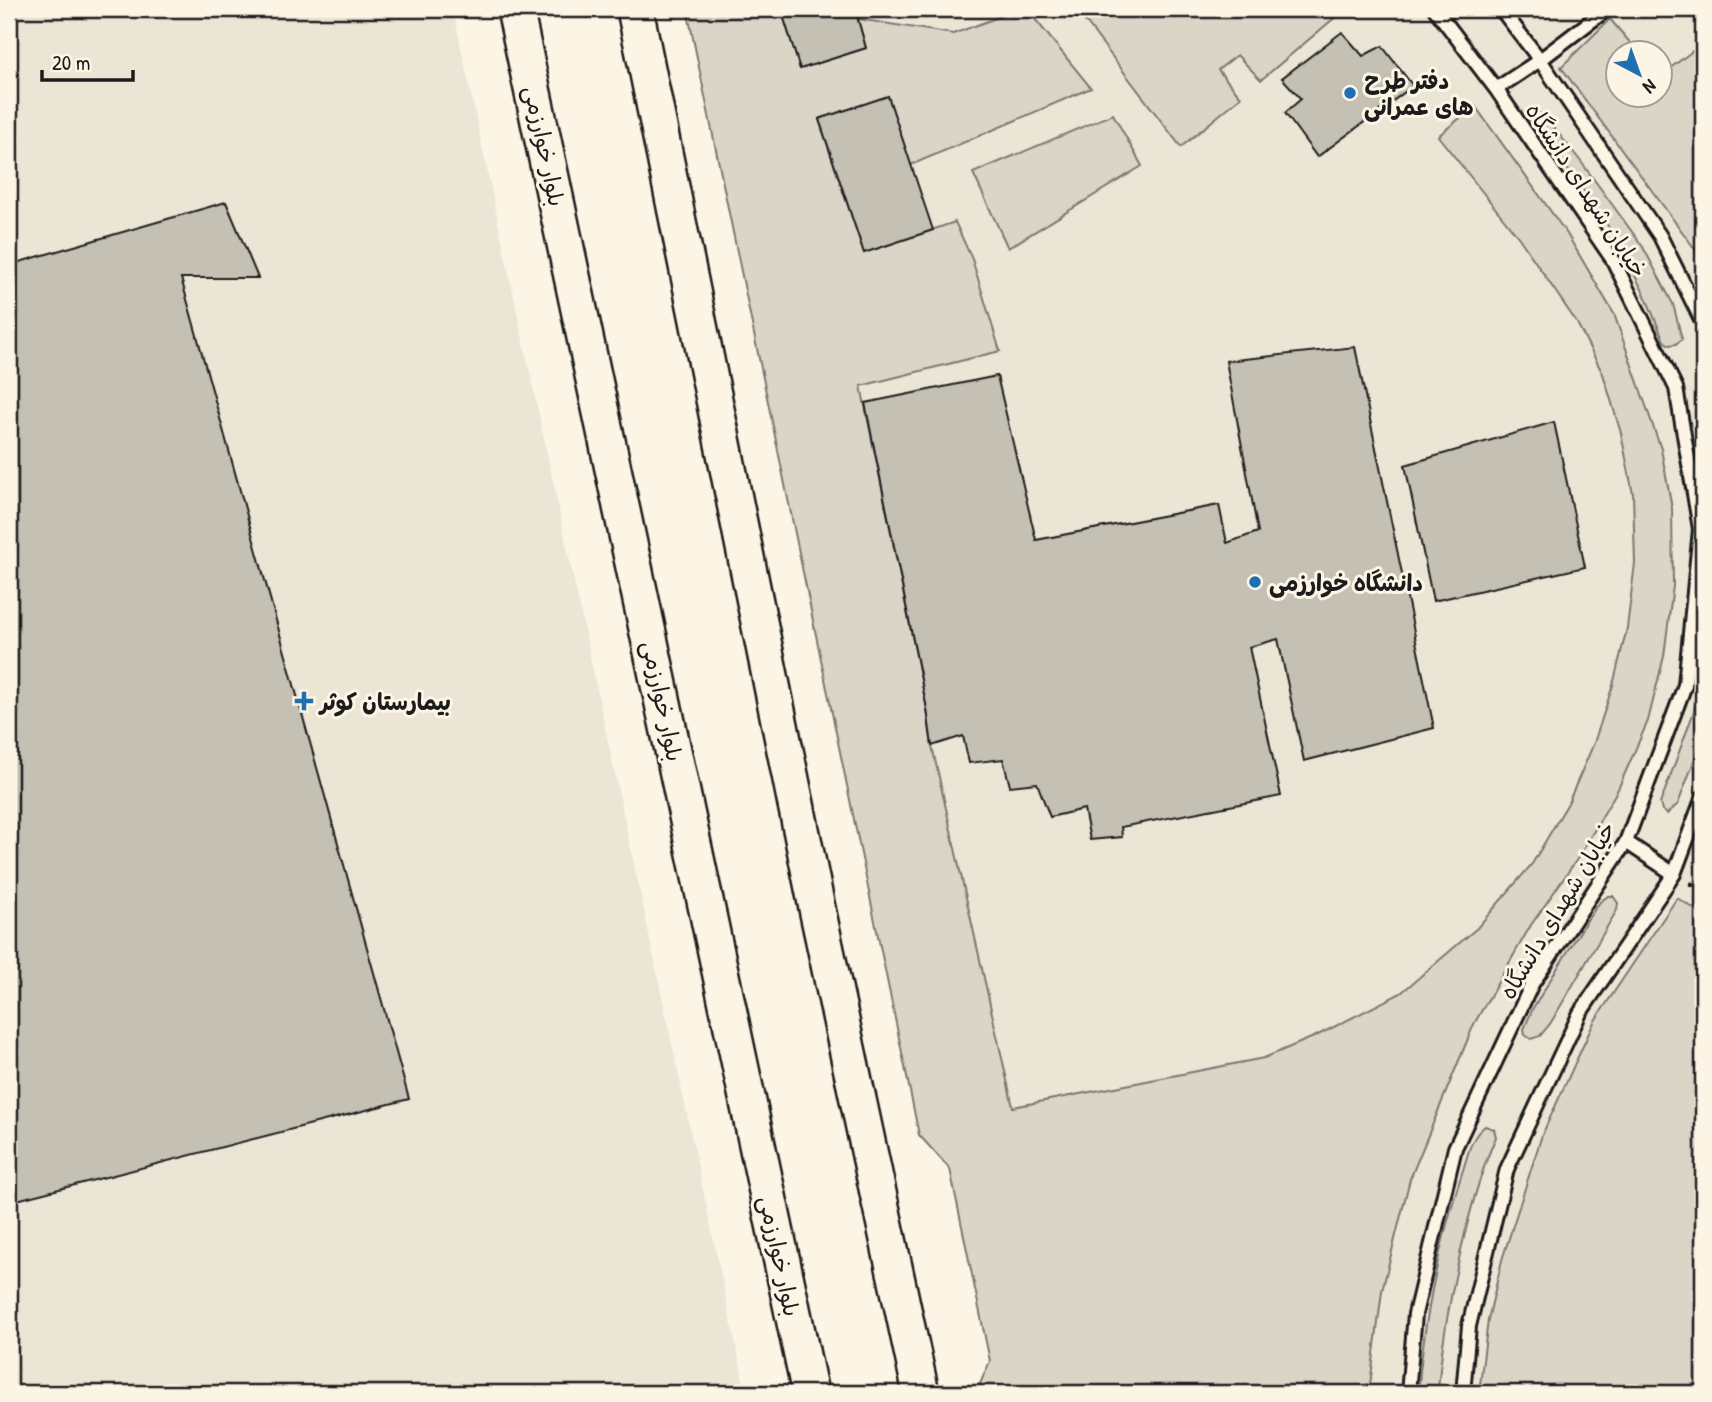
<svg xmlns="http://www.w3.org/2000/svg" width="1712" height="1402" font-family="'Patrick Hand','Playpen Sans Arabic',sans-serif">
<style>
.built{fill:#ebe5d6;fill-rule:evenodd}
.green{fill:#dbd5c8;stroke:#7c7872;stroke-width:2}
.building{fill:#c4c0b3;stroke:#1c1c1c;stroke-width:2}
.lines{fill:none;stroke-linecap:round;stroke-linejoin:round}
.lane-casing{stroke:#1c1c1c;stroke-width:18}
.secondary-casing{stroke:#1c1c1c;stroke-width:40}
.path{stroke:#1c1c1c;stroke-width:4.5;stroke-dasharray:5 5;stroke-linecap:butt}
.lane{stroke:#fcf5e5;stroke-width:12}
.secondary{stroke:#fcf5e5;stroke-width:35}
.poi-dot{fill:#1f6fb2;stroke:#fcf5e5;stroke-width:2.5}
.labels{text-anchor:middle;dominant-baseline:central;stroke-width:6;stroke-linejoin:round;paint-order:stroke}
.poi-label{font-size:23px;font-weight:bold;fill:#1c1c1c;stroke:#fcf5e5;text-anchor:start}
.street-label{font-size:23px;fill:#1c1c1c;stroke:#fcf5e5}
</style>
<rect width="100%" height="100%" fill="#fcf5e5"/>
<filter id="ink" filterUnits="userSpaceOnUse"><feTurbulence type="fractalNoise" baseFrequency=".0143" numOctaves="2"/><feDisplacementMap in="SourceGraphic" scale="14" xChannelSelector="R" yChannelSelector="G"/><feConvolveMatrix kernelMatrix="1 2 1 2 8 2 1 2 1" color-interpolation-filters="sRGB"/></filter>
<g filter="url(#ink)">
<path class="built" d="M9,9H453L746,1393H9Z
M687,9H1703V1393H976L990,1361L950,1169L919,1135ZM1618,52H1660V94H1618Z"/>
<path class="green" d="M687,9H781L800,69L866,48L858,19L953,34L1020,9H1027L1091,88L911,165L888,96L819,120L864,253L955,222L972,259L1000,351L861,386L927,709L932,746L1013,1107L1264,1058L1316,1036L1401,993L1477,928L1532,864L1568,803L1594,743L1613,685L1627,628L1635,563L1633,494L1621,433L1603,374L1577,323L1519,238L1438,136L1475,106L1567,234L1614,314L1661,449L1672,508L1673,586L1664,656L1648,721L1618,789L1580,855L1531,925L1474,1024L1410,1179L1382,1291L1369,1393H976L990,1361L950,1169L919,1135Z
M1076,9H1345L1261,80L1237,55L1218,70L1241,97L1181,147Z
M1610,19L1638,52H1618V94H1660V76L1703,43V260L1561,67Z
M1532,110L1544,115L1582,163L1643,247L1673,304L1682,339L1676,344L1669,345L1664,341L1644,293L1612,232L1574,177L1542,139L1528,116Z
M1113,114L1142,166L1008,248L973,173Z
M1703,670V731L1700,745L1678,804L1667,814L1662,810L1660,804L1693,714Z
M1608,896H1613L1618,903L1617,910L1550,1024L1540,1036L1531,1039L1525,1035L1524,1029L1533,1008L1587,920L1600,902Z
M1677,898L1703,914V1393H1479L1488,1320L1502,1260L1542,1135L1594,1022Z
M1485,1126L1494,1129L1496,1137C1480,1172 1470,1211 1461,1250C1450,1298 1441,1344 1438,1393H1418C1424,1319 1439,1244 1462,1173C1468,1156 1470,1137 1485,1126Z"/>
<path class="building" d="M781,9H855L866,48L800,69Z
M1342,32L1363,56L1382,46L1413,86L1317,157L1285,113L1301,99L1282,78Z
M888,96L933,230L864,253L819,119Z
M226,202L258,278H181L409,1099L9,1202V265Z
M1355,347L1434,728L1304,761L1278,639L1249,647L1281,796L1121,827L1122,837L1090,840L1084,809L1050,817L1037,783L1010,786L1003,759L969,763L963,736L932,746L927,709L865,403L997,376L1036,540L1219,505L1227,543L1258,532L1226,361Z
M1554,422L1585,567L1433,601L1405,465Z"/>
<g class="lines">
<g class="lane-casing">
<path id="lane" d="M1501,9L1540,60L1660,236L1703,323
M1496,89L1540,60L1607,9
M1626,842L1674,874
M1408,1393L1415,1314L1455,1148L1532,984L1626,842L1685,685L1700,529L1676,388L1613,260L1496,89L1435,9
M1463,1393L1469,1326L1507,1169L1580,1013L1674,874L1703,797"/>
</g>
<g class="secondary-casing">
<path id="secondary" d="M515,9L810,1393
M635,9L818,913L921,1393"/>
</g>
<path class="path" d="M1690,883L1703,891"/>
<use href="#lane" class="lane"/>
<use href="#secondary" class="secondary"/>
</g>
</g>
<g class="poi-dot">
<circle cx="1350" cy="93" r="7"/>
<circle cx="1255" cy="582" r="7"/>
<path d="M300.5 690.5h7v7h7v7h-7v7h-7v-7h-7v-7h7z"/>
</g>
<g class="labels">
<g class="poi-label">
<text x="1364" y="80">دفتر طرح<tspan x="1364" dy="26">های عمرانی</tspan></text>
<text x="1269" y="582">دانشگاه خوارزمی</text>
<text x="320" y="701">بیمارستان کوثر</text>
</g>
<g class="street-label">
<text transform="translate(545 146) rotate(78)">بلوار خوارزمی</text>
<text transform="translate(1587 190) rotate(57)">خیابان شهدای دانشگاه</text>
<text transform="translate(663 701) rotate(78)">بلوار خوارزمی</text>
<text transform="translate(1557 910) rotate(-59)">خیابان شهدای دانشگاه</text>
<text transform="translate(780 1256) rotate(78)">بلوار خوارزمی</text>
</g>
</g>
<rect width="1712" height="1402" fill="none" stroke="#fcf5e5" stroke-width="35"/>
<rect x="18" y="18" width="1677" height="1367" fill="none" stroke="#1c1c1c" stroke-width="2.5" filter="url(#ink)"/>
<g transform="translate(1639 74) rotate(139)"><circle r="33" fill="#fcf5e5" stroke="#a29e95" stroke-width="2"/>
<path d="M0-5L12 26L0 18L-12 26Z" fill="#1f6fb2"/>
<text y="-10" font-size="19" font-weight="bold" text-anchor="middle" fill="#1c1c1c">N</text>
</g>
<path d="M42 70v10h91v-10" fill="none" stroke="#1c1c1c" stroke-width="3.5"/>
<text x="52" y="70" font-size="21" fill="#1c1c1c" stroke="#fcf5e5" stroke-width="5" paint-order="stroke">20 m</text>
</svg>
